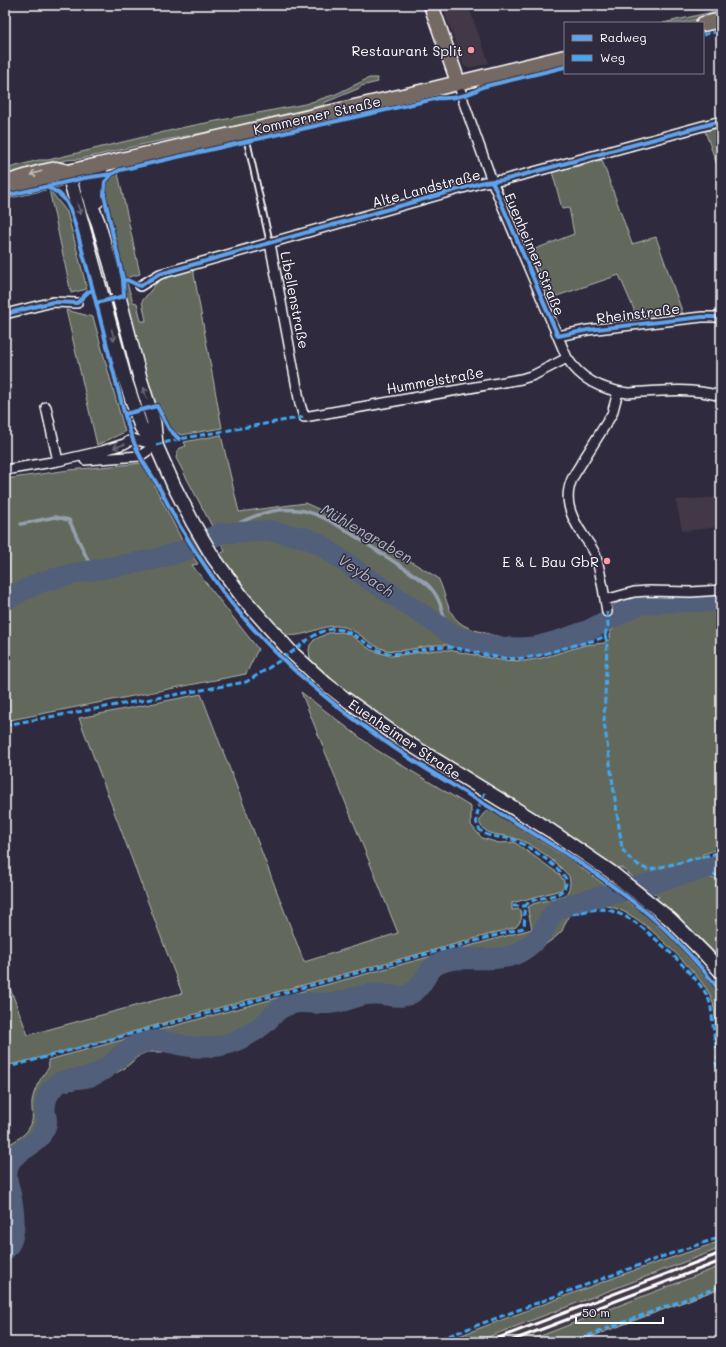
<svg xmlns="http://www.w3.org/2000/svg" width="726" height="1347" font-family="Mali,sans-serif">
<style>
.built{fill:#423846}
.green{fill:#62695c;stroke:#b0b4ae}
.lines{fill:none;stroke-linecap:round;stroke-linejoin:round}
.stream{stroke:#979faf;stroke-width:3.5}
.river{stroke:#515f7a;stroke-width:21}
.service-casing{stroke:#fff;stroke-width:8}
.minor-casing{stroke:#fff;stroke-width:12}
.secondary-casing{stroke:#fff;stroke-width:16}
.primary-casing{stroke:#fff;stroke-width:17}
.service{stroke:#2f2a3d;stroke-width:4.5}
.minor{stroke:#2f2a3d;stroke-width:9}
.secondary{stroke:#2f2a3d;stroke-width:13}
.primary{stroke:#756964;stroke-width:14}
.rail{stroke:#fff;stroke-width:3}
.quiet{stroke:#3fa9f5;stroke-width:3;stroke-dasharray:6 3;stroke-linecap:butt}
.cycleway-casing{stroke:#2f2a3d;stroke-width:6}
.cycleway{stroke:#60a3ed;stroke-width:4}
.oneway{stroke:#c1bcb9}
.oneway2{stroke:#6d6a77}
.poi-dot{fill:#ff9aa2;stroke:#2f2a3d;stroke-width:1.5}
.labels{text-anchor:middle;dominant-baseline:central;stroke-width:3;stroke-linejoin:round;paint-order:stroke}
.poi-label{font-size:14px;fill:#fff;stroke:#2f2a3d;text-anchor:end}
.street-label{font-size:14px;fill:#fff;stroke:#2f2a3d}
.water-label{font-size:15px;font-style:italic;fill:#b1b7c3;stroke:#2f2a3d}
</style>
<rect width="100%" height="100%" fill="#2f2a3d"/>
<filter id="ink" filterUnits="userSpaceOnUse"><feTurbulence type="fractalNoise" baseFrequency=".025" numOctaves="2"/><feDisplacementMap in="SourceGraphic" scale="8" xChannelSelector="R" yChannelSelector="G"/><feConvolveMatrix kernelMatrix="1 2 1 2 8 2 1 2 1" color-interpolation-filters="sRGB"/></filter>
<g filter="url(#ink)">
<path class="built" d="M442,5H468L489,63L469,68L464,66Z
M721,497V527L682,531L676,500Z
M721,1248V1266L606,1312L525,1342H475Z"/>
<path class="green" d="M721,10V14L682,23H663Z
M369,78H377L378,82L361,86L360,88L324,103V105L218,130L149,143L81,159L67,160L5,175V169L39,160H48L185,127L305,104L336,94Z
M713,129H715C725,139 721,163 721,176L705,131Z
M602,160L632,244L656,237L683,314L638,319L619,275L551,298L530,251L574,234L569,208L562,209L552,171L574,165L575,167Z
M118,173L140,274L126,278L123,275L106,193L108,182Z
M49,189L67,212L87,289L71,293Z
M193,269L222,428L181,435L171,429L160,405L157,404H152L126,299L124,286L127,283L133,302L137,303L141,321H146L142,301L159,280L164,277Z
M66,310L93,317L125,432L97,445Z
M221,435L239,512L305,503L345,521L438,578C446,593 446,611 459,622C465,627 474,630 482,632C494,636 508,639 521,640C542,641 585,628 603,616L602,620C572,636 539,647 505,646L504,650C539,651 570,640 603,626L605,628C601,639 586,640 576,642C556,648 536,658 515,657C491,656 469,646 446,645C426,643 406,654 386,650C368,646 357,627 338,626C317,625 304,640 282,634C260,608 236,583 220,554L225,551L176,458L178,449L186,446L184,442Z
M143,463L182,540L198,564L192,565L258,649L246,674L5,721V479L69,470Z
M721,594V745C719,769 718,793 719,817C719,825 722,835 721,842C719,850 710,852 703,854L702,856L703,858L721,854V870L713,872L710,875L711,878L721,879V959L684,922L656,898L659,897L620,867L617,869L547,821L448,761L400,730L350,695L312,662L310,659L309,650L310,645L314,640L328,633L342,632L349,634L371,650L391,656L437,650H449L500,660L524,661L542,658L585,645L604,643L610,639V630H613V625L610,624V608C619,600 634,597 646,595Z
M301,692L375,749L471,807V825L482,838L499,843L514,842L559,874L564,881V886L561,890L512,903V910L519,909C524,915 521,922 516,927C412,957 308,983 203,1012C137,1030 72,1051 5,1066V975L28,1035L182,993L79,718L201,694L304,962L398,933Z
M491,810L572,861L646,915L679,947L721,995V1051C713,1038 718,1013 711,997C702,977 657,933 638,920C629,914 618,908 607,906C596,904 584,908 574,910L568,917L562,931L557,936L527,958L517,962L498,966L461,967L447,969L437,976L424,993L411,1002L397,1004L372,1002L334,1011L298,1009L286,1014L261,1036L245,1046L234,1051L225,1053L207,1055L194,1054L167,1050L162,1052H147L140,1055L125,1068L100,1082L84,1087L63,1091L56,1098L54,1102L53,1123L47,1139L37,1150L22,1159L16,1169L15,1177L19,1195L20,1207L19,1240L12,1254L5,1259V1148C13,1141 24,1137 29,1128C35,1120 31,1110 32,1101C34,1089 41,1077 49,1067L48,1060L532,929L528,911V907L533,904L565,895C570,889 571,884 569,876C556,862 533,843 514,838C505,835 493,836 485,830C475,823 481,812 491,810Z
M721,1241V1248L475,1342H443L624,1274Z
M721,1266V1288L577,1342H525Z"/>
<g class="lines">
<path class="stream" d="M21,524L55,517L69,520L93,571
M221,533C245,519 269,507 298,510C325,513 354,536 376,550C393,561 411,572 427,584C440,596 444,613 446,631"/>
<path class="river" d="M5,600L40,582L77,573L151,560L170,555L186,550L221,533L271,531L306,538L318,543L366,577L458,638L499,647L519,648L535,647L567,638L587,631L633,607L642,604L664,602L721,601
M5,1250C19,1237 14,1209 10,1192C9,1187 7,1182 7,1177C5,1151 30,1152 41,1135C42,1132 45,1129 46,1125C48,1120 45,1115 45,1110C45,1101 48,1092 55,1086C66,1076 81,1081 94,1075C113,1068 123,1047 145,1042C162,1038 169,1043 186,1046C199,1048 214,1048 227,1044C240,1040 253,1033 264,1024C273,1016 278,1007 291,1004C304,1000 318,1005 332,1003C346,1002 358,994 373,994C383,993 393,998 403,996C425,992 423,971 438,964C463,952 495,966 520,952C529,947 539,938 544,929C550,920 550,914 559,908L721,864"/>
<g class="service-casing">
<path id="service" d="M247,141L270,243"/>
</g>
<g class="minor-casing">
<path id="minor" d="M458,82L464,103L492,181L567,358C581,380 602,390 628,393C659,391 690,387 721,396
M270,243L300,404L304,417L521,379L534,375L567,358
M140,286L160,274L484,182L503,180L530,173L721,121
M5,314L53,302L77,303
M558,336L588,330L702,317H721
M46,407L58,461
M85,460L140,456L156,445
M5,470L58,461L102,451L124,444L133,439L156,445
M605,600L634,592L648,591L691,592L721,590
M607,612C604,593 601,572 595,554C592,547 587,541 583,535C570,516 562,497 574,475L612,414L618,392"/>
</g>
<g class="secondary-casing">
<path id="secondary" d="M82,169L92,207L98,222L111,266L140,378L154,423L156,445
M68,172L124,376L141,427L156,445L174,486L193,523L213,557L243,598L291,652L326,684L344,698L403,740L551,831L611,872L670,919L705,954L721,972
M97,201C95,187 97,177 103,164"/>
</g>
<g class="primary-casing">
<path id="primary" d="M431,5L458,82
M703,24L721,20
M5,183L42,172L56,169L68,172
M5,191L57,179L68,172L429,90L565,57"/>
</g>
<use href="#service" class="service"/>
<use href="#minor" class="minor"/>
<use href="#secondary" class="secondary"/>
<use href="#primary" class="primary"/>
<path class="rail" d="M488,1342L721,1253
M508,1342L721,1261"/>
<path class="quiet" d="M703,35L721,30
M156,445L179,439L304,417
M605,635L607,643L604,722L622,848C627,859 639,866 649,870L714,854L721,850
M5,725L246,682C261,673 275,664 289,654C302,645 312,634 327,630C352,624 365,649 388,653C407,656 426,646 445,647C465,648 484,656 504,658C529,661 549,652 572,646C582,643 592,642 601,638L605,635L608,625L607,612
M713,875H721
M715,886L719,884L721,879
M513,906H526
M573,914C586,911 599,907 612,911C621,914 629,918 636,923C654,936 702,980 709,1000C714,1013 712,1048 721,1056
M719,1054L716,1063L721,1081
M5,1068L523,928C527,921 521,910 527,904C538,894 568,901 566,879C559,866 526,844 512,839C502,836 484,839 478,827C473,817 482,801 485,792
M432,1342L661,1257L721,1237
M571,1342L721,1286"/>
<g class="cycleway-casing">
<path id="cycleway" d="M492,181L558,336L588,330L702,317H721
M46,187C55,190 62,194 67,203C76,220 79,242 85,261C96,300 105,339 115,378C122,404 128,432 140,456C145,466 152,475 157,484C166,499 172,514 181,528C194,550 208,571 223,592C274,660 341,713 411,759C486,808 568,848 637,905C669,930 696,960 721,992
M5,196L84,178L112,174L120,170L439,98C453,99 471,95 482,87L565,67
M123,281L127,280L140,286L160,274L484,182L503,180L530,173L721,121
M96,303L124,296L123,279L104,195L105,182L112,174
M5,314L53,302L77,303L88,292L93,290
M125,414L157,406L169,429L179,439"/>
</g>
<use href="#cycleway" class="cycleway"/>
</g>
<defs><path id="oneway-shaft" d="M-6 0H5M1.5-3L5.5 0L1.5 3" fill="none" stroke-width="1.6" stroke-linecap="round" stroke-linejoin="round"/></defs>
<use class="oneway" href="#oneway-shaft" transform="translate(36 173) rotate(164)"/>
<g class="oneway2">
<use href="#oneway-shaft" transform="translate(79 209) rotate(72)"/>
<use href="#oneway-shaft" transform="translate(113 335) rotate(76)"/>
<use href="#oneway-shaft" transform="translate(145 393) rotate(-107)"/>
<use href="#oneway-shaft" transform="translate(119 446) rotate(162)"/>
</g>
</g>
<g class="poi-dot">
<circle cx="471" cy="50" r="4"/>
<circle cx="607" cy="561" r="4"/>
</g>
<g class="labels">
<g class="poi-label">
<text x="463" y="50">Restaurant Split</text>
<text x="599" y="561">E &amp; L Bau GbR</text>
</g>
<g class="street-label">
<text transform="translate(317 115) rotate(-13)">Kommerner Straße</text>
<text transform="translate(426 188) rotate(-15)">Alte Landstraße</text>
<text transform="translate(535 254) rotate(67)">Euenheimer Straße</text>
<text transform="translate(295 300) rotate(79)">Libellenstraße</text>
<text transform="translate(638 313) rotate(-7)">Rheinstraße</text>
<text transform="translate(435 380) rotate(-10)">Hummelstraße</text>
<text transform="translate(405 739) rotate(34)">Euenheimer Straße</text>
</g>
<g class="water-label">
<text transform="translate(367 533) rotate(30)">Mühlengraben</text>
<text transform="translate(366 575) rotate(34)">Veybach</text>
</g>
</g>
<rect width="726" height="1347" fill="none" stroke="#2f2a3d" stroke-width="20"/>
<rect x="10" y="10" width="706" height="1327" fill="none" stroke="#fff" stroke-width="1.5" filter="url(#ink)"/>
<rect x="564" y="22" width="140" height="52" fill="#2f2a3d" stroke="#827f8b"/>
<rect x="572" y="35" width="20" height="6" fill="#60a3ed" stroke="#827f8b"/>
<text x="600" y="42" font-size="12" fill="#ffffff">Radweg</text>
<rect x="572" y="55" width="20" height="6" fill="#3fa9f5" stroke="#827f8b"/>
<text x="600" y="62" font-size="12" fill="#ffffff">Weg</text>
<path d="M576 1317v6h87v-6" fill="none" stroke="#ffffff" stroke-width="2"/>
<text x="582" y="1317" font-size="12" fill="#ffffff" stroke="#2f2a3d" stroke-width="3" paint-order="stroke">50 m</text>
</svg>
